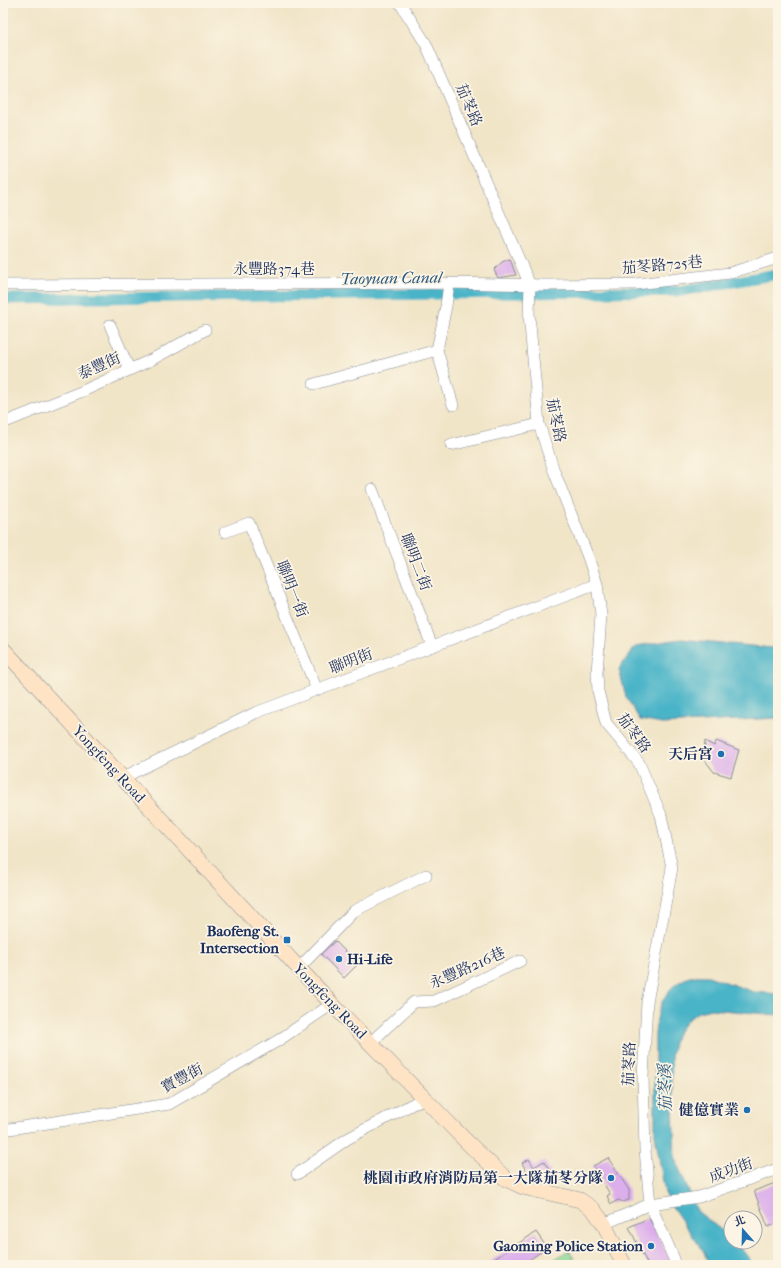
<svg xmlns="http://www.w3.org/2000/svg" width="781" height="1268" font-family="'IM FELL French Canon','Noto Serif TC',serif">
<style>
.green{fill:#8fd894;stroke:#558479}
.water{fill:#4ab4c8;stroke:#327293}
.lines{fill:none;stroke-linecap:round;stroke-linejoin:round}
.canal{stroke:#4ab4c8;stroke-width:11}
.building{fill:#dcaeeb}
.street-casing{stroke:#868a93;stroke-width:12}
.secondary-casing{stroke:#868a93;stroke-width:16}
.street{stroke:#fff;stroke-width:11}
.secondary{stroke:#fee4c5;stroke-width:15}
.poi-dot{fill:#1f6fb2;stroke:#fcf5e5;stroke-width:1.5}
.labels{text-anchor:middle;dominant-baseline:central;stroke-width:3.5;stroke-linejoin:round;paint-order:stroke}
.street-label{font-size:15px;fill:#1b2f5e;stroke:#fcf5e5}
.poi-label{font-size:15px;font-weight:bold;fill:#1b2f5e;stroke:#fcf5e5;text-anchor:end}
.water-label{font-size:16px;font-style:italic;fill:#29577e;stroke:#fcf5e5}
</style>
<rect width="100%" height="100%" fill="#fcf5e5"/>
<filter id="ink" filterUnits="userSpaceOnUse"><feTurbulence type="fractalNoise" baseFrequency=".025" numOctaves="2"/><feDisplacementMap in="SourceGraphic" scale="8" xChannelSelector="R" yChannelSelector="G"/><feConvolveMatrix kernelMatrix="1 2 1 2 8 2 1 2 1" color-interpolation-filters="sRGB"/></filter>
<filter id="wash" filterUnits="userSpaceOnUse"><feTurbulence type="fractalNoise" baseFrequency=".012" numOctaves="4" result="noise"/><feDisplacementMap in="SourceGraphic" scale="16" xChannelSelector="R" yChannelSelector="G"/><feGaussianBlur stdDeviation="0.9" result="paint"/><feColorMatrix in="noise" values="0 0 0 0 0 0 0 0 0 0 0 0 0 0 0 0 0 1.4 0 .05"/><feComposite in="paint" operator="in"/></filter>
<g filter="url(#wash)">
<rect width="100%" height="100%" fill="#f1e5c8"/>
<path class="green" d="M569,1250L574,1259L565,1264L567,1265H546Z"/>
<path class="water" d="M681,639L772,648L778,651V718L662,724L640,720L626,697L619,669L636,646Z
M708,976L754,992L778,994V1015L711,1009L698,1012L687,1020L676,1035L671,1055L675,1159L697,1211L731,1238V1242H736L754,1265H709L704,1252L673,1208L665,1193L655,1134V1035C657,1010 663,986 690,977C695,975 703,976 708,976Z"/>
<g class="lines">
<path class="canal" d="M3,299L680,291L778,274"/>
</g>
<g id="blocks">
<path class="building" d="M510,259L516,275L498,278L494,270L502,262Z
M705,741L714,746L716,741L739,750L731,777L714,772L704,759Z
M335,941L358,964L344,978L321,954Z
M608,1158L629,1190V1200L623,1202L618,1200L611,1204L607,1196L610,1194L593,1166Z
M529,1159L534,1167L544,1161L556,1180L551,1182L543,1181L542,1178L537,1180L530,1177L522,1163Z
M778,1182V1200H776L778,1206V1223L768,1227L754,1191Z
M649,1218L673,1265H648L629,1227Z
M536,1232L547,1248L521,1265H485Z"/>
</g>
</g>
<g filter="url(#ink)">
<use href="#blocks" fill-opacity="0" stroke="#868a93" stroke-width="1"/>
<g class="lines">
<g class="street-casing">
<path id="street" d="M400,3L426,44L530,285L529,314L539,424L554,471L588,557L597,584L601,615L597,673L598,691L606,723L639,763L661,815L672,868L647,1002L643,1077L645,1150L650,1204L674,1259
M3,285L449,283L545,285L636,284L730,273L778,258
M110,325L129,369
M437,350L453,405
M314,384L437,350L446,306L449,283
M3,423L83,391L151,360L205,330
M451,445L539,424
M372,489L432,646
M225,532L249,523L317,690
M122,778L255,713L597,584
M299,968L354,911L426,875
M370,1043L414,1002L434,1001L520,961
M3,1130L169,1104L279,1040L332,1004
M297,1174L347,1139L424,1098
M604,1224L650,1204L699,1197L778,1169"/>
</g>
<g class="secondary-casing">
<path id="secondary" d="M3,649L332,1004L467,1142L506,1179L523,1187L580,1200L593,1209L604,1224L624,1265"/>
</g>
<use href="#street" class="street"/>
<use href="#secondary" class="secondary"/>
</g>
</g>
<g class="poi-dot">
<circle cx="721" cy="754" r="4"/>
<rect x="283" y="936" width="8" height="8" rx="2"/>
<circle cx="339" cy="959" r="4"/>
<circle cx="747" cy="1110" r="4"/>
<circle cx="611" cy="1178" r="4"/>
<circle cx="651" cy="1246" r="4"/>
</g>
<g class="labels">
<g class="street-label">
<text transform="translate(469 105) rotate(67)">茄苳路</text>
<text transform="translate(662 265) rotate(-5)">茄苳路725巷</text>
<text x="274" y="269">永豐路374巷</text>
<text transform="translate(99 366) rotate(-24)">泰豐街</text>
<text transform="translate(556 420) rotate(78)">茄苳路</text>
<text transform="translate(416 562) rotate(69)">聯明二街</text>
<text transform="translate(292 589) rotate(68)">聯明一街</text>
<text transform="translate(351 661) rotate(-21)">聯明街</text>
<text transform="translate(634 733) rotate(53)">茄苳路</text>
<text transform="translate(109 764) rotate(47)">Yongfeng Road</text>
<text transform="translate(467 968) rotate(-24)">永豐路216巷</text>
<text transform="translate(330 1001) rotate(46)">Yongfeng Road</text>
<text transform="translate(629 1064) rotate(-88)">茄苳路</text>
<text transform="translate(182 1078) rotate(-28)">寶豐街</text>
<text transform="translate(731 1170) rotate(-20)">成功街</text>
</g>
<g class="poi-label">
<text x="713" y="754">天后宮</text>
<text x="279" y="931">Baofeng St.<tspan x="279" dy="17">Intersection</tspan></text>
<text x="347" y="959" text-anchor="start">Hi-Life</text>
<text x="739" y="1110">健億實業</text>
<text x="603" y="1178">桃園市政府消防局第一大隊茄苳分隊</text>
<text x="643" y="1246">Gaoming Police Station</text>
</g>
<g class="water-label">
<text transform="translate(391 278) rotate(-1)">Taoyuan Canal</text>
<text transform="translate(665 1088) rotate(-92)">茄苳溪</text>
</g>
</g>
<rect width="781" height="1268" fill="none" stroke="#fcf5e5" stroke-width="16"/>
<g transform="translate(743 1230) rotate(340)"><circle r="19" fill="#fcf5e5" stroke="#a2a6af"/>
<path d="M0-3L7 15L0 10L-7 15Z" fill="#1f6fb2"/>
<text y="-6" font-size="11" font-weight="bold" text-anchor="middle" fill="#1b2f5e">北</text>
</g>
</svg>
